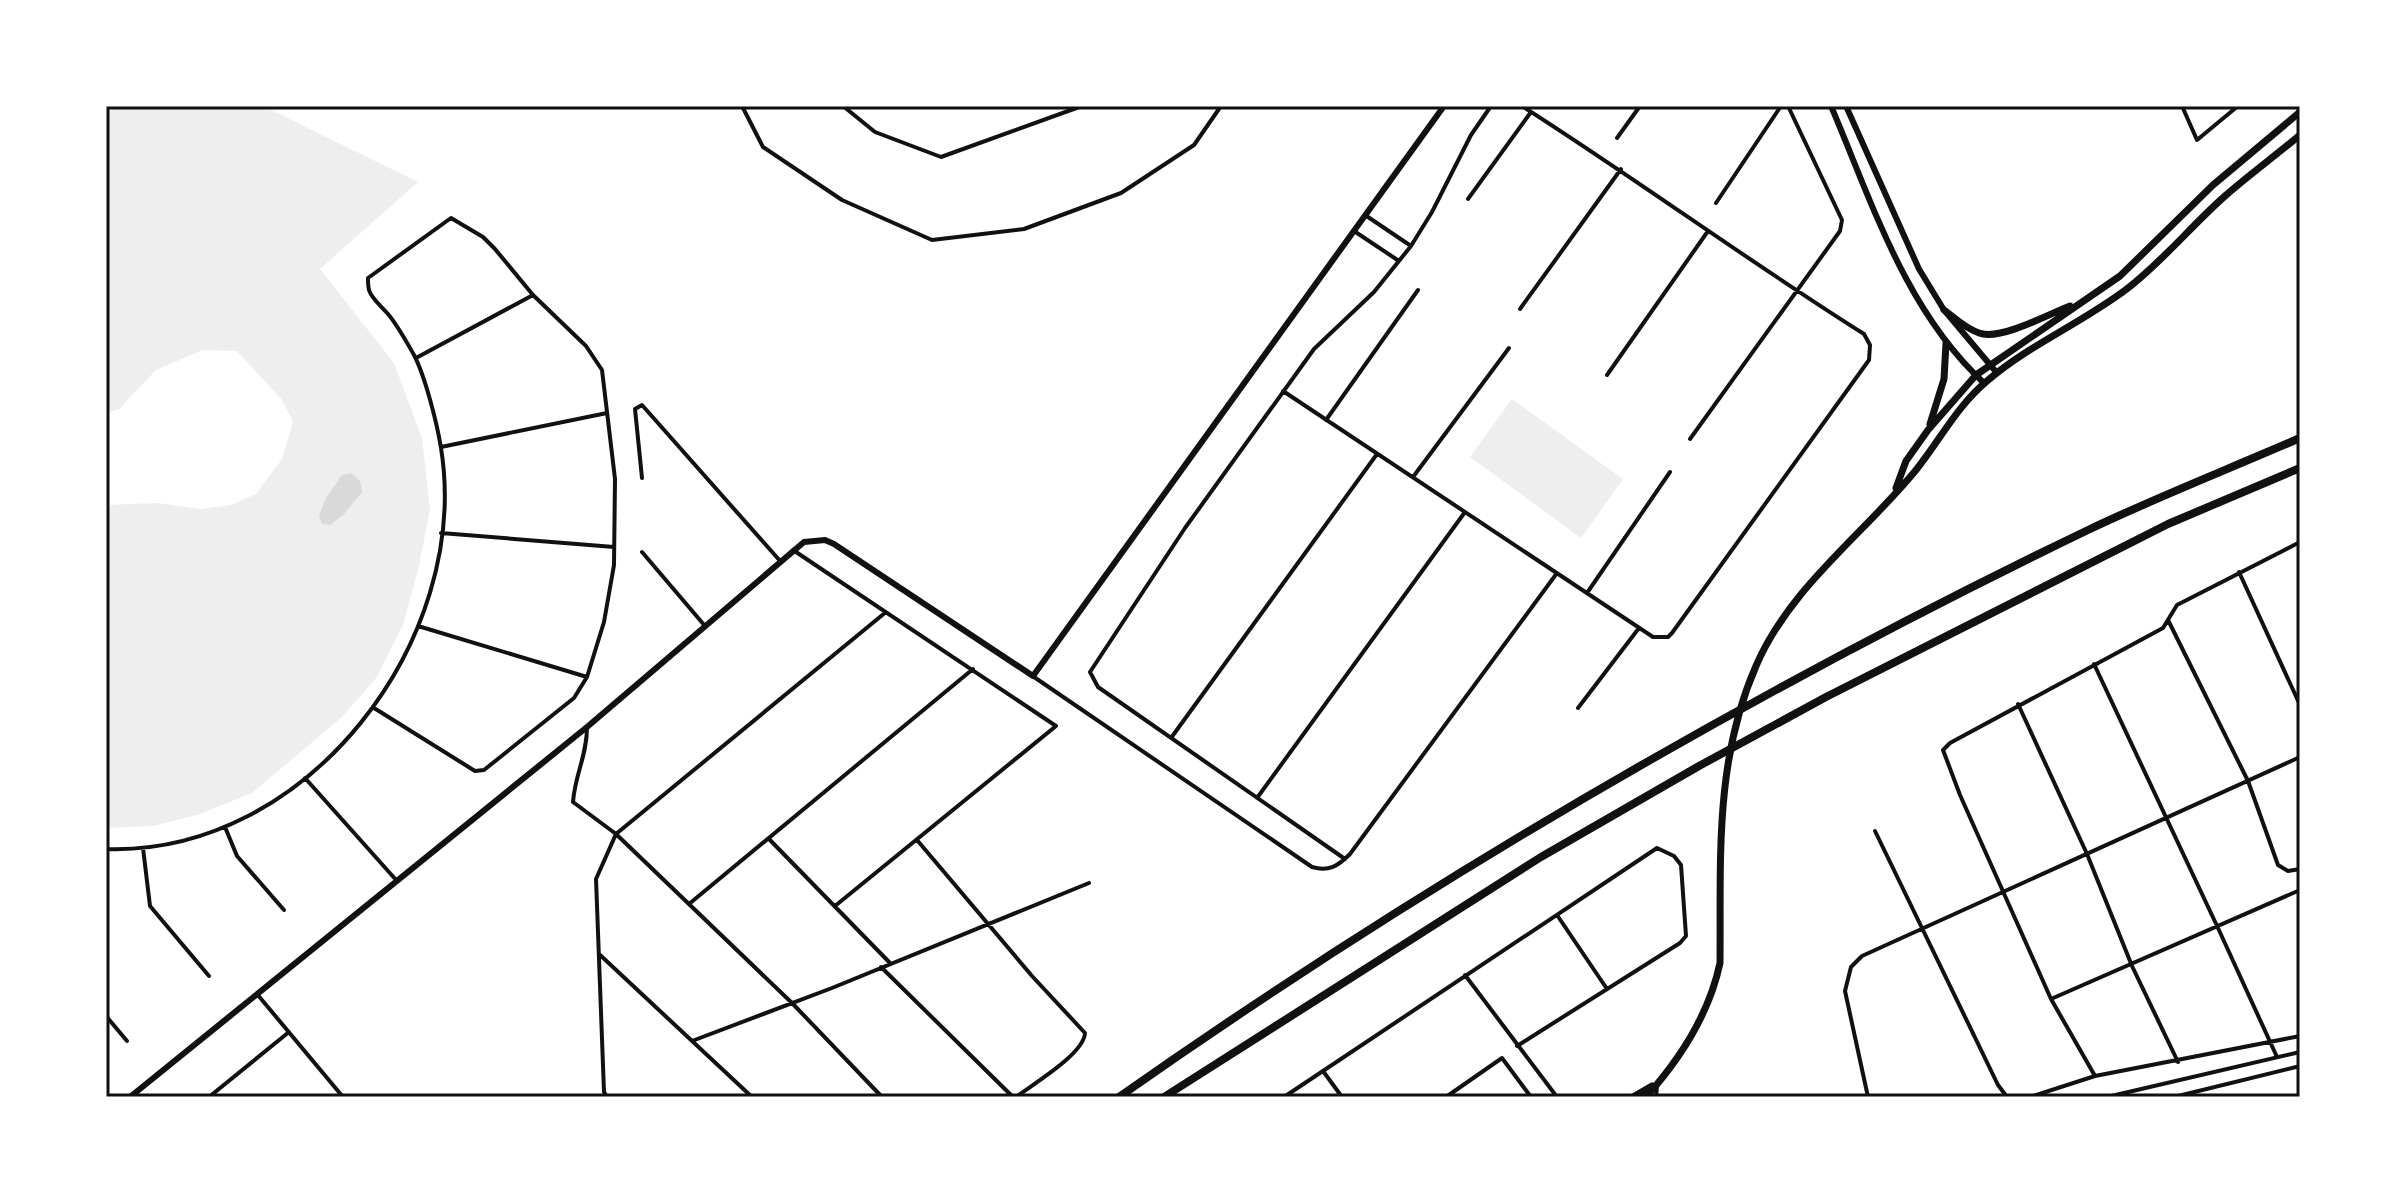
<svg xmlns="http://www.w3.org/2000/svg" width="2406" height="1203" font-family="Manrope,sans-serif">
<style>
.green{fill:#eee}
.water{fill:#d9d9d9}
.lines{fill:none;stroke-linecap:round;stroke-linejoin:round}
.minor{stroke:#111;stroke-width:4}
.tertiary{stroke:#111;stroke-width:6}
.primary{stroke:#111;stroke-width:7}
.motorway{stroke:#111;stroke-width:8}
.neatline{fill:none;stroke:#111;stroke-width:3}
</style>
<rect width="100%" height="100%" fill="#fff"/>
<path class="green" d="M106,106H263L418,182L320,269L394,363L422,438L430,509L419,566L403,625L377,677L342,717L252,793L200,814L153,826L106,828V505L157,503L201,509L231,505L256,494L282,459L293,422L282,400L237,351L203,350L156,370L119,409L106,413Z
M1512,399L1623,479L1581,538L1470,457Z"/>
<path class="water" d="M351,473L360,481L362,492L344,514L330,525L322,524L319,515L326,498L342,475Z"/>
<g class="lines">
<path class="minor" d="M742,106L763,147L842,200L932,240L1024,229L1121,193L1194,145L1221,106
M843,106L875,132L941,157L1082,106
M2182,106L2197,140L2238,106
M1617,138L1640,106
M1468,199L1531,112
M1716,203L1781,106
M1365,215L1411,246
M1354,231L1399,261
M1520,309L1621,169
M416,358L533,295
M1607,375L1708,231
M1283,391L1653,637H1668L1672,633L1869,360L1870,345L1864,334C1748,261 1638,180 1522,106
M1326,420L1418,290
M1690,439L1840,231L1842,220L1788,106
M441,447L607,413
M1413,477L1509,348
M642,478L635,409L642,405L781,562
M441,533L614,547
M793,550L1056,726L835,906
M642,552L705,626
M2239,572L2300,705
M1587,593L1670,472
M2168,620L2248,781L2278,865L2288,871L2300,869
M418,626L587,677
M2094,664L2218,928L2277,1057
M1034,677L1312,867C1329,872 1338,866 1350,854L1557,573
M2018,704L2087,854L2132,966L2178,1062
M1578,708L1639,628
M587,727C587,756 575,774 573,802L616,834L792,1003L882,1097
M1171,738L1377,454
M305,778L397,881
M1257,798L1465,512
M225,827L237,856L284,910
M1875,831L1998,1085L2007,1097
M769,839L890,963
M917,840L1032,976L1085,1033C1084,1054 1033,1084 1016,1097
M143,848L150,906L209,976
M106,849C307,856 472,640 441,448C437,423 425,376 414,355C406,341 398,326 388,314C382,307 371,298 369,290C368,286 368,282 368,278L451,218L483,237L495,249L533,295L586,346L602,370L615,479L614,565L604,622L587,677L574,698L484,770L475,771L374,708
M1345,859L1098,687L1090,672L1185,528L1314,349L1374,292L1411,246L1432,212L1471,135L1491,106
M689,904L973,669
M1557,915L1607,989
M599,954L752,1097
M881,967L1013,1097
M1465,975L1557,1097
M257,994L343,1097
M2051,999L2300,890
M106,1016L127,1041
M692,1041L832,988L1089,883
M1323,1071L1342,1097
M2095,1076L2051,999L1960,795L1943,750L1950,743L2163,628L2177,605L2300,542
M209,1097L289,1032
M607,1097L604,1092L596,879L616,834L886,612
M1284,1097L1657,848L1674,856L1681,865L1686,936L1680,943L1517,1046
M1446,1097L1502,1058L1531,1097
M1656,1097L1657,1086
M1868,1097L1845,991L1851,967L1862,956L2300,757
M2030,1097L2095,1076L2300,1036
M2107,1097L2300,1052
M2174,1097L2300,1066"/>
<path class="tertiary" d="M1831,106C1872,202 1905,310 1984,383
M1846,106L1919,269L1944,310L1997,373
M130,1097L587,727L804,542L825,540L834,544L1033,676L1444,106"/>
<path class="primary" d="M1944,310C1956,319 1969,331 1983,334C2005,338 2049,314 2070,306
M1930,424L1944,379L1946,343
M1896,488L1906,461L1928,430L1976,375L2120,276L2213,185L2300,112
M1633,1097L1652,1086
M1646,1097C1681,1058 1709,1015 1720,963C1721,860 1714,762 1756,666C1790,587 1863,535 1916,470C1940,440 1957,406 1987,381C2030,344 2084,322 2128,288C2163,261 2192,225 2225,196C2249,175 2275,156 2300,135"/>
<path class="motorway" d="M1119,1097C1425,882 1750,693 2088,530C2157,497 2229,469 2300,438
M1164,1097L1541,857L1699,766L1826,697L2168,524L2300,468"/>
</g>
<rect width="2406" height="1203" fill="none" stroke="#ffffff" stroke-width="216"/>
<rect x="108" y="108" width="2190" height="987" class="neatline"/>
</svg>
